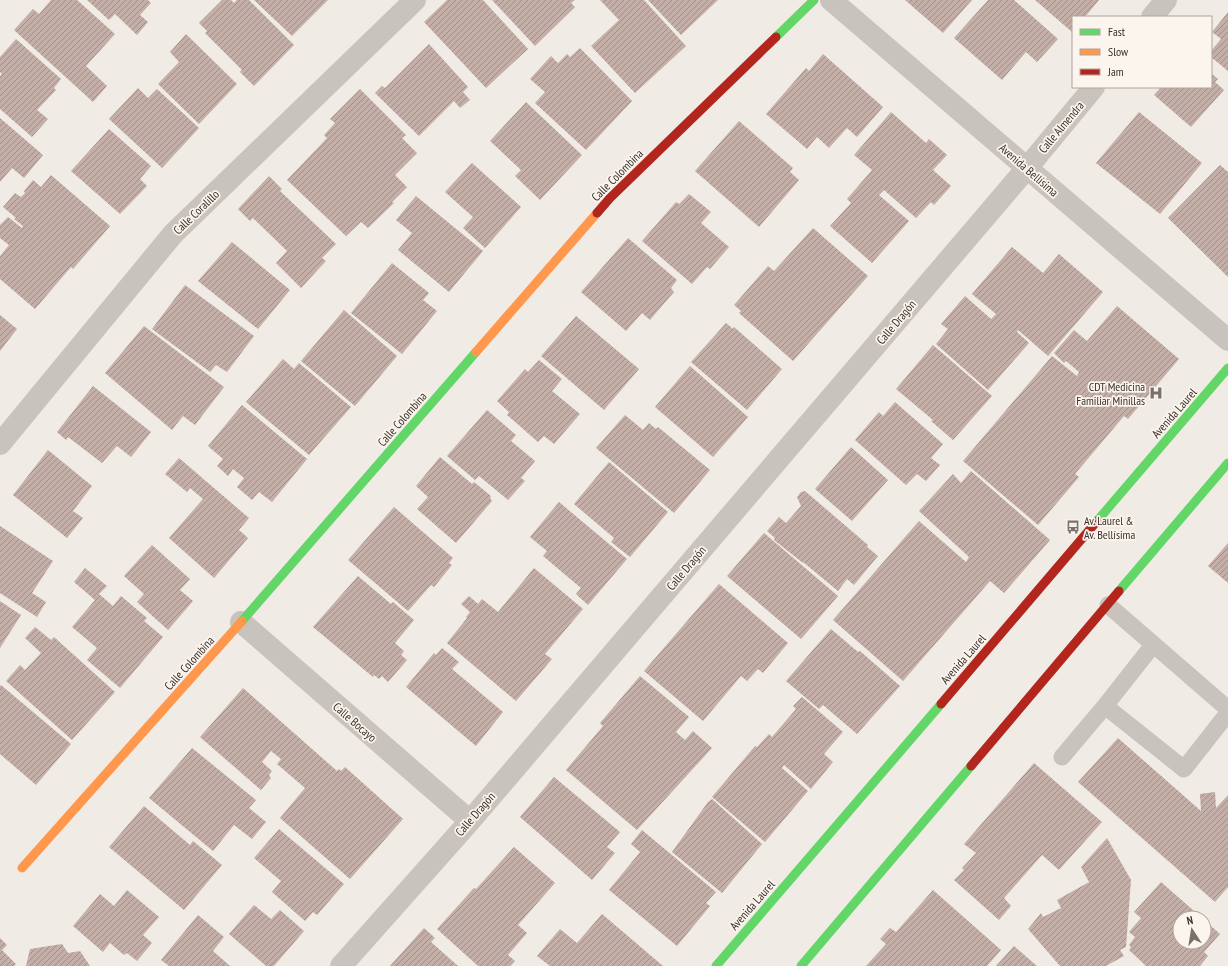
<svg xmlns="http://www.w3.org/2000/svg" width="1228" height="966" font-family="'PT Sans Narrow',sans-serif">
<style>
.building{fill:url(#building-hatch)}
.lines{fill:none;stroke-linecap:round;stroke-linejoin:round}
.lane{stroke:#c9c3be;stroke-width:17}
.street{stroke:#c9c3be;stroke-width:22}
.fast{stroke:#63d668;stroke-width:9}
.slow{stroke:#ff974d;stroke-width:9}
.jam{stroke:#b3261e;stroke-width:9}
.labels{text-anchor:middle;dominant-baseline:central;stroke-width:3.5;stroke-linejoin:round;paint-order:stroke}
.street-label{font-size:12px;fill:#3b302b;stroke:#fbf5ee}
.poi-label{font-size:12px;fill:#3b302b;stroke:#fbf5ee;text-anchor:end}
</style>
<defs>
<pattern id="building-hatch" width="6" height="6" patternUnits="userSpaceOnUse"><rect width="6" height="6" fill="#c3afa7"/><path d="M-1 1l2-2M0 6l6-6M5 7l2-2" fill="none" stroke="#a08f88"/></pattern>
</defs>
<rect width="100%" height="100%" fill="#f0ebe5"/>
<path class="building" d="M51,0H77L115,34L86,66L107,86L93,102L14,30L33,9L39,14Z
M87,0H148L151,3L140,15L148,22L137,35L115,14L109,20Z
M222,0H231L234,3L237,0H249L294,45L254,86L240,72L242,70L205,33L207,31L199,23Z
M254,0H328L292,36Z
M447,0H483L528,49L486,88L424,22Z
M492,0H575L571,3L575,7L535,46Z
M600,0H644L686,46L635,93L591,46L619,20Z
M648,0H718L681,35Z
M905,0H972L943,33Z
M988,0H1014L1058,39L1037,62L1026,52L1002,80L954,38Z
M1035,0H1099L1085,17H1073L1072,32Z
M1228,12V71L1211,57V51L1221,39L1212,32Z
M186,34L237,84L199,124L158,84L179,62L170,52Z
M16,39L61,79L54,88L56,90L37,110L48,119L32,137L0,109V76L2,74L0,72V57Z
M429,44L468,87L463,92L470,100L460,108L454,101L419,136L375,93L382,86L385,88Z
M580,48L632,101L586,150L535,103L545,92L530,79L551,56L558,63L567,54L570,57Z
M823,54L883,107L857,137L847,128L829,148L817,137L807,149L766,114L806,68L809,71Z
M1211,73L1218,79L1215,82L1224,90L1191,127L1154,95L1161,87H1211Z
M138,88L148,98L157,89L199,128L162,168L109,119Z
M360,89L406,135L402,138L417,153L395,175L407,187L392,202L394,203L368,228L361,222L346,236L287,180L327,138L324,135L335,123L330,119Z
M526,102L582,155L540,200L515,176L521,170L490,141Z
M891,112L926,143L929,139L947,155L933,170L951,186L934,205L931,202L916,218L884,190L879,195L909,221L872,263L830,226L851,203L847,199L872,170L854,155Z
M1139,112L1202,163L1160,214L1096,163Z
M0,118L43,155L24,178L12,168L0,182Z
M739,121L793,168L790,172L799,180L759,227L695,171Z
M109,129L151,166L140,179L147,186L120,214L71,171Z
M472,163L521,207L485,248L463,228L473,217L445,192Z
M1220,165L1228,172V277L1168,218Z
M51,175L110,226L73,269L71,267L35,309L0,279V256L9,245L0,238V225L8,217L22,228L23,226L14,219L16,218L3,207L15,193L21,197L25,193L24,191L33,180L41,187Z
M269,176L282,189L280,191L336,244L322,258L326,261L301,288L276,263L287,251L253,218L250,221L238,209Z
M689,194L711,212L701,223L729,247L710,269L707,267L692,284L642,241L676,202L679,204Z
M416,196L483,251L449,292L398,250L412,233L396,220Z
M813,228L868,276L793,361L739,313L741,311L734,305L768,266L774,271Z
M628,238L677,280L671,288L674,292L650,320L642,313L626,331L581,292Z
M232,242L290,290L258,329L198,281Z
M1012,247L1043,273L1059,254L1103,292L1048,356L1018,330L1017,332L1029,343L988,390L936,344L948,329L941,324L965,296L991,319L996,314L972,294Z
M392,263L429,293L423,300L437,311L402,354L351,313Z
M185,285L254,336L227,372L216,365L210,372L152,329Z
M1117,306L1179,359L1128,419L1124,416L1075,474L1079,477L1038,525L963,461L1052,356L1077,376L1079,372L1066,361L1064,363L1054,353L1074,330L1087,341Z
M344,310L397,356L355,406L301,361Z
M0,315L17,329L0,351Z
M576,316L639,369L604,410L541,356Z
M726,323L733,329L734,327L782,369L747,410L691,362Z
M144,326L224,387L195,425L183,416L172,430L105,373Z
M933,345L992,396L953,440L931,421L933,420L896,389Z
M283,359L294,369L299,363L351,407L309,455L246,402Z
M539,360L562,379L552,391L580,414L554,444L544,436L538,442L507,415L509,412L497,401L525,369L528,372Z
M690,366L748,417L713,457L655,407Z
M93,386L151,432L131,457L117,446L102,463L68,437L66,440L57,432Z
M895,402L943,444L931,458L940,465L926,481L917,474L906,485L855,440L879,412L883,416Z
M242,405L307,459L272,502L259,492L252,500L237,487L244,478L233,469L228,476L217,466L223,459L208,446Z
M487,410L516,435L511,441L535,461L521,478L525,481L508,500L479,476L475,480L447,456Z
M625,415L643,430L649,423L656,429L658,427L710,470L674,513L596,448Z
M851,447L888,480L852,521L815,489Z
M48,450L92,486L73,511L83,518L67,538L13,495Z
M440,457L472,484L474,482L491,496L490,498L492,501L456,543L417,509L428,497L416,486Z
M179,458L249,518L239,530L248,538L214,578L169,538L203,499L190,488L187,492L165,474Z
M609,462L668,512L630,557L611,542L614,538L574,504Z
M971,471L1050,540L1004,593L990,581L903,681L833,620L919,521L966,562L969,557L919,511L953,474L961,483Z
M805,491L868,545L867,547L878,556L854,585L847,579L838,591L803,562V563L774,540L775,538L767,531L779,517L786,523L801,506L797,497L801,492Z
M559,502L627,559L588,605L576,594L581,588L543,556L547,551L530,537Z
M394,507L453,558L449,563L452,565L434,587L431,585L408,611L348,560Z
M0,526L53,561L32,593L46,602L37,617L0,593Z
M764,533L838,596L801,639L727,576Z
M1228,543V583L1208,566Z
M152,545L190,579L180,590L193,601L168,630L137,602L144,594L124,576Z
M85,568L107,586L99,594L113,606L121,596L147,618L144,621L163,637L120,688L87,660L97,648L72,627L95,600L74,582Z
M534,568L583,609L545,654L552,659L516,701L447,643L467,618L466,617L470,612L461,604L469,596L478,604L482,599L498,612Z
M358,576L391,604L393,602L414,620L395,643L404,651L401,655L407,660L388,682L382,676L379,679L374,675L373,677L313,627Z
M719,584L788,643L763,673L758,669L747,681L741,676L703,721L644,671Z
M0,601L21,615L0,648Z
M35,627L51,640L54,637L115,692L72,740L6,681L20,665L25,670L41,653L25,638Z
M831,629L858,652L860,651L900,686L857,734L823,705L819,709L786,681Z
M442,648L459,662L452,669L503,712L476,746L406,687L434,653L436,655Z
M640,676L689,717L676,732L685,740L693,731L712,748L637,830L566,770L603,726L600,723Z
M1,685L71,744L36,785L0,754V686Z
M243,688L337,771L339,769L341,771L345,767L403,819L350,879L280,818L305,788L277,764L281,759L271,751L262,762L272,771L269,775L271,778L261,790L200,737Z
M802,697L843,732L824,754L833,762L811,789L784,765L782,768L808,791L765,842L712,797L755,746L757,747L769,734L772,737L796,709L793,706Z
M1118,738L1201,811L1200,794L1215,792L1216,808L1228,795V887L1215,902L1078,782Z
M192,748L256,800L249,808L266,822L252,839L234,825L213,851L149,798Z
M1034,763L1102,822L1059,870L1042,855L1004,898L1011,906L999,920L954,880L964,870L962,868L976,853L964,844Z
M554,777L620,832L607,847L615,853L592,880L520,817Z
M712,799L762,844L722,893L672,852L708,802Z
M144,806L190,845L193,841L222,865L184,910L109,847Z
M279,829L344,884L317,915L313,912L305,921L272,892L281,881L254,858Z
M642,830L716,892L706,903L710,906L677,946L609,890L640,852L631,844Z
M1107,838L1131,880L1126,947L1120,950L1124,956L1106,966H1060L1028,929L1041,913L1043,917L1061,908L1057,900L1089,882L1081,867Z
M514,847L555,883L518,925L527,933L508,955L515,961L510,966H478L437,929L474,888L476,889Z
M1161,882L1202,918H1180V942H1204V920L1220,934L1204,952L1208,956L1200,966H1146L1129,950L1131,947L1129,945L1135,937L1129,932L1141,918L1134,912Z
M127,890L159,917L143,935L152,943L137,961L127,953L124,955L110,943L103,952L73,926L100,894L114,906Z
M933,890L1001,950L987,966H866L886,944L880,939L890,928L896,932Z
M254,905L271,919L280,910L304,931L274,966H266L229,934Z
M602,914L663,966H550L537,956L560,929L577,943Z
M198,915L224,937L213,951L230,966H169L161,960Z
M424,928L435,938L431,942L458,966H390Z
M0,938L7,945L2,950L16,964L14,966H0Z
M62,944L68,953L80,951L90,966H26L30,949Z
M1014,946L1037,966H996Z"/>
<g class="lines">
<path class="lane" d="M1108,605L1228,709
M1105,706L1184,769L1228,713
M1062,757L1105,706L1153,645"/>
<path class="street" d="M831,0L1228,340
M1152,17L1166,0
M0,444L173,234L415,0
M241,622L470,821
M341,966L470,821L1027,168L1094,87"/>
<path class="fast" d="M776,37L814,0
M1097,521L1228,368
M1119,591L1228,463
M242,621L476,352
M716,966L941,704
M801,966L971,766"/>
<path class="slow" d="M476,352L597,213
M22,868L242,621"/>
<path class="jam" d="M597,213L610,198L776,37
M941,704L1097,521
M971,766L1119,591"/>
</g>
<defs>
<g id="hospital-bare" transform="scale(1.08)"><path d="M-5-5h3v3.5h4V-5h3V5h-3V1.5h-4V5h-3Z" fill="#7a716c" stroke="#fbf5ee" stroke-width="2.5" paint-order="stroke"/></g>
<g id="bus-bare" transform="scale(1.08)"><path d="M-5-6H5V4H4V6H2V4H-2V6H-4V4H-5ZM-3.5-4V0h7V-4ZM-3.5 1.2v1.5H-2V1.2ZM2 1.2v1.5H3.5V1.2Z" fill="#7a716c" stroke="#fbf5ee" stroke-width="2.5" paint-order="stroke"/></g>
</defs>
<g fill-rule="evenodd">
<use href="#hospital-bare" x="1156" y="393"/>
<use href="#bus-bare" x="1073" y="527"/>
</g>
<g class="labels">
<g class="street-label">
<text transform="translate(1061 127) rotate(-50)">Calle Almendra</text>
<text transform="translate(1029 170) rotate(41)">Avenida Bellísima</text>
<text transform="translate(617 175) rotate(-45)">Calle Colombina</text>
<text transform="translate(196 212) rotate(-44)">Calle Coralillo</text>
<text transform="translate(896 322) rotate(-50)">Calle Dragón</text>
<text transform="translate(1174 413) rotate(-49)">Avenida Laurel</text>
<text transform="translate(402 419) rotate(-49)">Calle Colombina</text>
<text transform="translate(686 568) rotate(-50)">Calle Dragón</text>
<text transform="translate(963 659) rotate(-49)">Avenida Laurel</text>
<text transform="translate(189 663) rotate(-48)">Calle Colombina</text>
<text transform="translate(355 722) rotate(41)">Calle Bocayo</text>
<text transform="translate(475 814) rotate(-49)">Calle Dragón</text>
<text transform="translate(752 905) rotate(-49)">Avenida Laurel</text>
</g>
<g class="poi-label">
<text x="1145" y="386">CDT Medicina<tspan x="1145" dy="14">Familiar Minillas</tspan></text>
<text x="1084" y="520" text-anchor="start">Av. Laurel &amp;<tspan x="1084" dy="14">Av. Bellísima</tspan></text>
</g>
</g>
<rect x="1072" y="16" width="140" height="72" fill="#fbf5ee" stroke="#aea6a0"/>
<rect x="1080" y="29" width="20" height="6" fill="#63d668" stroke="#aea6a0"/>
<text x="1108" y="36" font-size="12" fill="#3b302b">Fast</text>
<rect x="1080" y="49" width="20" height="6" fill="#ff974d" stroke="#aea6a0"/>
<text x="1108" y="56" font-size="12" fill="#3b302b">Slow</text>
<rect x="1080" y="69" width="20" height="6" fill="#b3261e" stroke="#aea6a0"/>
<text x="1108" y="76" font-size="12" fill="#3b302b">Jam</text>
<g transform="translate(1192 930) rotate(348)"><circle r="19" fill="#fbf5ee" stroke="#aea6a0"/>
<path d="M0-3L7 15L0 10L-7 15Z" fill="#7a716c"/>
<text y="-6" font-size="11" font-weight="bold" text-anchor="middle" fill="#3b302b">N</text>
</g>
</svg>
